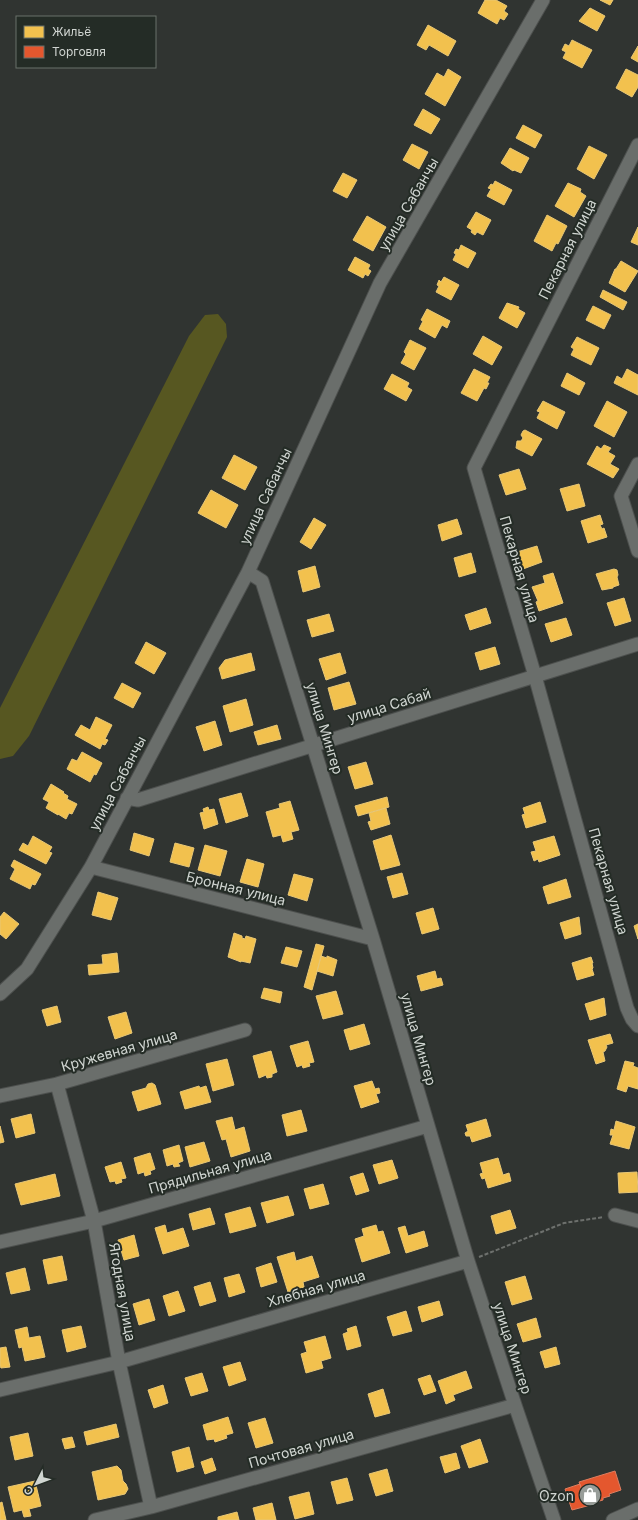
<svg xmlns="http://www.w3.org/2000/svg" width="638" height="1520" font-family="Inter,sans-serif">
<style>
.green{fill:#575721}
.homes{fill:#f2c14e;stroke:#e8c775}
.shops{fill:#e4572e;stroke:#de7d5f}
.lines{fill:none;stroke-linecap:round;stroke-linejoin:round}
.street-casing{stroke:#4d504e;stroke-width:15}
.path{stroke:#6d706d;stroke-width:2;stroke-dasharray:4 2;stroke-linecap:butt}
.street{stroke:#6a6e6b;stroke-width:13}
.labels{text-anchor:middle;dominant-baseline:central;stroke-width:4;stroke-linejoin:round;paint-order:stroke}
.street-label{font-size:14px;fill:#d0d5d1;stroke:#242c26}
.poi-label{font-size:14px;fill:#d0d5d1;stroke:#242c26;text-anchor:end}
</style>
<rect width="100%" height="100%" fill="#303431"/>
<path class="green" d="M218,314L226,324L227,337L29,736L13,756L0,759V708L189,336L205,315Z"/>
<path class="homes" d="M485,0H496L507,6L504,11L508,14L504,20L500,18L497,24L478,13Z
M600,0H613L610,5Z
M590,8L605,16L597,31L579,21Z
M428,25L456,41L448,56L429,45L426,50L417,45Z
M572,40L592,50L582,68L563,58L566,52L562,50L565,44L569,46Z
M638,46V62L631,58Z
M448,69L461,77L445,106L425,94L437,73L444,77Z
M626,69L638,75V87L632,97L616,88Z
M423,109L440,119L431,134L414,125Z
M523,125L542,135L535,148L516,138Z
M412,144L428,152L419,169L403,160Z
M589,146L607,155L594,179L577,169Z
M510,148L529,158L521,173L514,170L513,171L501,163Z
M343,173L357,180L347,198L333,191Z
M495,181L512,190L504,205L487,196L491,189L488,188L491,184L493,185Z
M568,183L581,189L580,192L586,196L574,217L555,206Z
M476,212L491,220L483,235L477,232L475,235L471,232L472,230L467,227Z
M547,215L567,226L558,244L556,243L552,251L534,241Z
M367,216L386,227L373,251L353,240Z
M638,227V245L631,242Z
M461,245L476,253L468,268L453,260L456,254L454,253L456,249L459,250Z
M355,257L370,265L368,269L371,271L368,276L365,274L363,278L348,270Z
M621,261L638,271L625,292L609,283L615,269H616Z
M444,277L459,285L451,300L436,292L439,286L437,285L439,280L441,282Z
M603,290L627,302L623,310L600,297Z
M507,303L519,307L518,309L525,313L517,328L499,318Z
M593,306L611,315L604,329L586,320Z
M427,309L450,321L447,328L442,325L435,338L419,329L423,321L421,320Z
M483,336L502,347L492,365L473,354Z
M577,337L599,348L591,365L571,355L574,349L571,347Z
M410,340L426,348L414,370L401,363L406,354L404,352Z
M474,369L490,377L487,383H489L486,389L484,388L477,401L461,393Z
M627,369L638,375V395L614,383L617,376L622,379Z
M567,373L585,383L579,395L561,386Z
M392,374L409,383L407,387L412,390L406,401L384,389Z
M543,401L565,412L557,429L537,418L540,412L537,411Z
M607,401L627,412L614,437L594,426Z
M525,430L542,439L532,456L516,448L517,441H521L523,438L521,435L523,431Z
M604,445L611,448L608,452L615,456L610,464L619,469L613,478L587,464L597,446L601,449Z
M234,455L257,467L245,490L222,478Z
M519,469L526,489L506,495L499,475Z
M579,484L585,506L567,511L560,489Z
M211,490L238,505L226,528L198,513Z
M600,515L603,524L600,525L602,529L604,528L607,537L588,543L581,521Z
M314,518L326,525L311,549L300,542Z
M457,519L462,534L442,541L438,525Z
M537,546L542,562L523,569L517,552Z
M471,553L476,572L459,577L454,558Z
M315,566L320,587L303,592L298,571Z
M614,569L617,570L618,575L617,577L619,585L613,587V588L602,590L596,574Z
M553,573L563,603L539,611L536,602L538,601L532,587L545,583L543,576Z
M624,598L631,621L615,626L607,603Z
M486,608L491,623L470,630L465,615Z
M329,614L334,631L312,637L307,620Z
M566,618L572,635L551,642L545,624Z
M146,642L166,653L154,674L135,663Z
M495,647L500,664L480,670L475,653Z
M251,653L255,670L222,679L219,668L225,660Z
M340,653L346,673L326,680L319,659Z
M349,682L356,704L334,710L328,688Z
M122,683L141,693L133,708L114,698Z
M246,699L253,725L230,732L223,706Z
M96,717L112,725L105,739L108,740L105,745L102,744L100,749L75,735L81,725L90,730Z
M215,721L222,745L204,751L196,727Z
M277,725L281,739L258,745L254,732Z
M82,752L102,763L96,775L94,774L90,782L67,769L72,759L77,761Z
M366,762L373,784L355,789L348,767Z
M51,784L64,792L63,793L68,796L67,799L77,804L72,814L69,813L66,819L58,814V815L46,808L49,802L43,799Z
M241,793L248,816L226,823L219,799Z
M387,797L389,807L358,816L355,806Z
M290,801L299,830L291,832L293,839L283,842L281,835L273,837L266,812L280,808L279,804Z
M540,802L546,822L526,828L522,815L525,814L523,808Z
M208,807L209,810L214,809L218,824L204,829L200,813L204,812L203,809Z
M386,808L390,824L371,830L368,822L371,821L369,813Z
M134,833L154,839L149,856L130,850Z
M391,835L400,865L381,870L373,841Z
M33,836L52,847L49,852L52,853L46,864L19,850L23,843L28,846Z
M554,836L560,855L539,862L538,859L534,861L531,852L536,851L533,842Z
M175,843L194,848L189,867L170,862Z
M205,845L227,851L220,876L198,870Z
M247,859L264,864L258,887L240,882Z
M14,860L41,874L35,885L32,884L30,889L10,879L15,869L11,866Z
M402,873L408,894L393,898L387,877Z
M294,874L313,879L307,901L288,895Z
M566,879L571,897L548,904L543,887Z
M98,892L118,898L111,920L92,915Z
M433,908L439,929L422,934L416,913Z
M4,912L19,924L6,939L0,934V917Z
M579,917L581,934L565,939L560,923Z
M638,924V939L634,926Z
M234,933L242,936V938L245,939L246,936L256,939L250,963L241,961V962L228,957Z
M316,944L324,946L312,990L304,987Z
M286,947L302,951L297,967L281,963Z
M117,953L119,972L89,975L88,965L103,964L102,955Z
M321,956L327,958V956L337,960L333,976L317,971Z
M591,957L593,963H592L593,968L592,969L594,975L577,980L572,963Z
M435,971L437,979L441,978L443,985L421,991L417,976Z
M264,988L282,992L280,1003L261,998Z
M336,991L343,1014L323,1019L316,996Z
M604,998L606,1015L590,1020L585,1004Z
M57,1006L61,1022L47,1026L42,1010Z
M126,1012L132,1033L115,1039L108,1017Z
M364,1024L370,1044L350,1050L344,1030Z
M610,1034L613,1043L606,1045L607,1047L605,1051L603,1052L605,1061L596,1064L588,1040Z
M308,1041L314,1062L309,1063L310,1066L303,1068L302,1065L297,1067L290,1046Z
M271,1051L277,1072L272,1074V1077L267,1078L266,1075L259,1078L253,1056Z
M227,1059L234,1085L213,1091L206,1064Z
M625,1061L634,1063L633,1066L638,1068V1089L628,1086L626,1092L617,1089Z
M372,1081L375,1089L379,1088L380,1093L376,1094L379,1102L361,1108L354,1086Z
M152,1083L155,1085L161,1104L138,1111L132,1092L146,1088L148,1084Z
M199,1086L200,1088L206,1086L211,1102L185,1109L180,1092Z
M301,1110L307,1131L287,1136L282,1115Z
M31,1114L35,1133L16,1138L11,1119Z
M232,1117L235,1130L244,1127L250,1151L231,1157L226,1139L222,1140L216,1121Z
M486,1119L491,1136L472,1142L470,1136H466L465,1133L468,1131L466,1125Z
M616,1121L635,1127L629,1149L610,1144L613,1135H610L611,1129L614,1130Z
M0,1126L4,1142L0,1143Z
M204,1142L210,1161L190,1167L185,1147Z
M179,1145L183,1161L178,1163L180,1166L174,1167L173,1164L167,1166L163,1150Z
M150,1153L155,1169L150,1171L151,1174L145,1176L144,1172L138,1174L134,1158Z
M498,1158L503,1175L509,1173L511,1181L488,1188L485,1178L482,1179L480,1174L483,1173L480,1163Z
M392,1160L398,1178L379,1184L373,1165Z
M121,1162L126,1178L121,1179L122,1182L116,1184L115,1181L110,1182L105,1167Z
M637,1172L638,1192L619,1193L618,1173Z
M363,1173L369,1191L356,1195L350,1177Z
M55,1174L60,1196L21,1205L15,1184Z
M323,1184L329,1204L310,1209L304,1189Z
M288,1196L294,1215L267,1223L261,1203Z
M250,1207L256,1226L230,1233L225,1214Z
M210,1208L215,1224L193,1230L189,1214Z
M510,1210L516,1228L496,1234L491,1216Z
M165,1225L167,1233L183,1228L189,1246L163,1254L155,1228Z
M376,1225L378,1232L383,1231L390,1253L362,1262L355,1239L364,1236L362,1229Z
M405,1226L408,1236L424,1231L428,1246L406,1253L398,1228Z
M134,1235L139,1256L124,1260L118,1240Z
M294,1252L296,1261L312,1256L319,1277L303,1282L304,1287L288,1292L277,1257Z
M62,1256L67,1280L48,1284L43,1260Z
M271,1263L277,1282L261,1287L256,1268Z
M25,1268L30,1290L11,1294L6,1273Z
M239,1274L245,1292L229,1297L224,1278Z
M525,1276L532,1299L512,1305L505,1282Z
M210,1282L216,1301L200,1306L194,1287Z
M178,1291L185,1311L169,1316L163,1296Z
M149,1299L155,1320L139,1325L133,1304Z
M439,1301L443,1315L422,1322L418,1307Z
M406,1311L412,1331L393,1336L387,1317Z
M536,1318L541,1337L523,1342L517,1324Z
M81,1326L86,1347L67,1352L62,1330Z
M356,1326L361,1346L347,1350L343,1334L348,1332L347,1329Z
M27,1327L29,1338L40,1336L45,1357L25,1361L22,1347L19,1348L15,1330Z
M325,1336L331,1358L321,1361L323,1368L306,1373L301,1354L307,1352L304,1342Z
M6,1347L10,1367L1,1368L0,1366V1348Z
M556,1347L560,1364L545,1368L540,1352Z
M240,1362L246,1380L229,1386L223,1367Z
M466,1371L472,1388L453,1395L455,1400L446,1404L438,1381Z
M202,1373L208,1391L191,1396L185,1378Z
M430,1375L436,1391L424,1395L418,1379Z
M163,1385L168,1403L154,1408L148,1390Z
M383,1389L390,1413L375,1417L368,1394Z
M228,1417L233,1433L226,1435L227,1438L215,1442L214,1439L207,1440L203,1425Z
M265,1418L273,1443L256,1448L248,1423Z
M116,1424L119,1437L87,1445L84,1432Z
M28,1433L33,1456L15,1460L10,1437Z
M72,1437L75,1447L65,1449L62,1439Z
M480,1439L488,1462L469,1468L461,1446Z
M189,1447L194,1467L177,1472L172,1452Z
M456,1453L460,1468L445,1473L440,1457Z
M212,1458L216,1470L205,1474L201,1462Z
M117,1466L121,1470L123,1481L126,1484L128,1489L125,1494L98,1500L92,1472Z
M387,1469L393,1491L376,1496L369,1474Z
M347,1478L353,1500L337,1504L331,1482Z
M35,1481L41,1506L29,1509L31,1516L24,1517L22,1510L14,1512L8,1487Z
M309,1492L314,1514L295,1519L289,1497Z
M2,1502L6,1520H0V1503Z
M272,1503L276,1520H256L253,1508Z
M237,1512L239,1520H218V1517Z"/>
<path class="shops" d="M615,1471L621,1490L609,1494L610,1496L603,1498V1500L596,1502L597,1503L587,1506L579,1482Z
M580,1484L587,1506L572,1510L565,1489Z"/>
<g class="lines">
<g class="street-casing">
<path id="street" d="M638,145L474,468L535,676L627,1008L632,1019L638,1026
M638,464L621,496L638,551
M248,572L262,581L373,939L468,1261L515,1405L554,1520
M127,798L138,800L638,644
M91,867L373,939
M0,994L27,969L91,867L248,572L380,283L543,0
M57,1084L94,1221L119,1362L151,1507
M0,1096L57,1084L245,1030
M615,1215L638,1221
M0,1242L94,1221L428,1126
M0,1390L119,1362L468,1261
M95,1520L151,1507L515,1405
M613,1520L638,1509"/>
</g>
<path class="path" d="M479,1257L564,1223L604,1217"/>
<use href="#street" class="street"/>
</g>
<defs>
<g id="shop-disc" transform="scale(1.15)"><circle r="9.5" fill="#989d99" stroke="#242c26"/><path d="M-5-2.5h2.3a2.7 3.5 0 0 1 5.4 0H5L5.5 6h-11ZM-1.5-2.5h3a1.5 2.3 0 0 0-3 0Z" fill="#fff"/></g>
</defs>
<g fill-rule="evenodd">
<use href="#shop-disc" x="590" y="1495"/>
</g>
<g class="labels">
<g class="street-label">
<text transform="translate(408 204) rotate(-60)">улица Сабанчы</text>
<text transform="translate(567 249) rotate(-63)">Пекарная улица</text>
<text transform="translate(265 496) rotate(-65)">улица Сабанчы</text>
<text transform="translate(520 569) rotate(74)">Пекарная улица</text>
<text transform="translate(389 705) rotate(-17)">улица Сабай</text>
<text transform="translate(325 728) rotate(73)">улица Мингер</text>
<text transform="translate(117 783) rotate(-62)">улица Сабанчы</text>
<text transform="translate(609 881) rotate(74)">Пекарная улица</text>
<text transform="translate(236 888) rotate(14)">Бронная улица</text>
<text transform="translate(419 1039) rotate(74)">улица Мингер</text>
<text transform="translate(119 1050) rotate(-16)">Кружевная улица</text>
<text transform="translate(210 1171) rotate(-16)">Прядильная улица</text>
<text transform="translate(316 1288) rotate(-16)">Хлебная улица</text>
<text transform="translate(123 1292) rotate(80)">Ягодная улица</text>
<text transform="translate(513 1348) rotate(72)">улица Мингер</text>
<text transform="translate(301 1448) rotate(-16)">Почтовая улица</text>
</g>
<g class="poi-label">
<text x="574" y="1495">Ozon</text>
</g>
</g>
<rect x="16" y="16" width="140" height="52" fill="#242c26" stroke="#69706a"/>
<rect x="24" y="26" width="20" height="12" fill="#f2c14e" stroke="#69706a"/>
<text x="52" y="36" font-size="12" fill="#d0d5d1">Жильё</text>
<rect x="24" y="46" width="20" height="12" fill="#e4572e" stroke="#69706a"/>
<text x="52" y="56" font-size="12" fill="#d0d5d1">Торговля</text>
<g transform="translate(36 1484) rotate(228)" stroke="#242c26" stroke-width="3" paint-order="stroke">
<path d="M0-3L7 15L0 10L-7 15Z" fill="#d0d5d1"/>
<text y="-6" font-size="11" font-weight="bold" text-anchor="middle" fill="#d0d5d1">С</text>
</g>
</svg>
